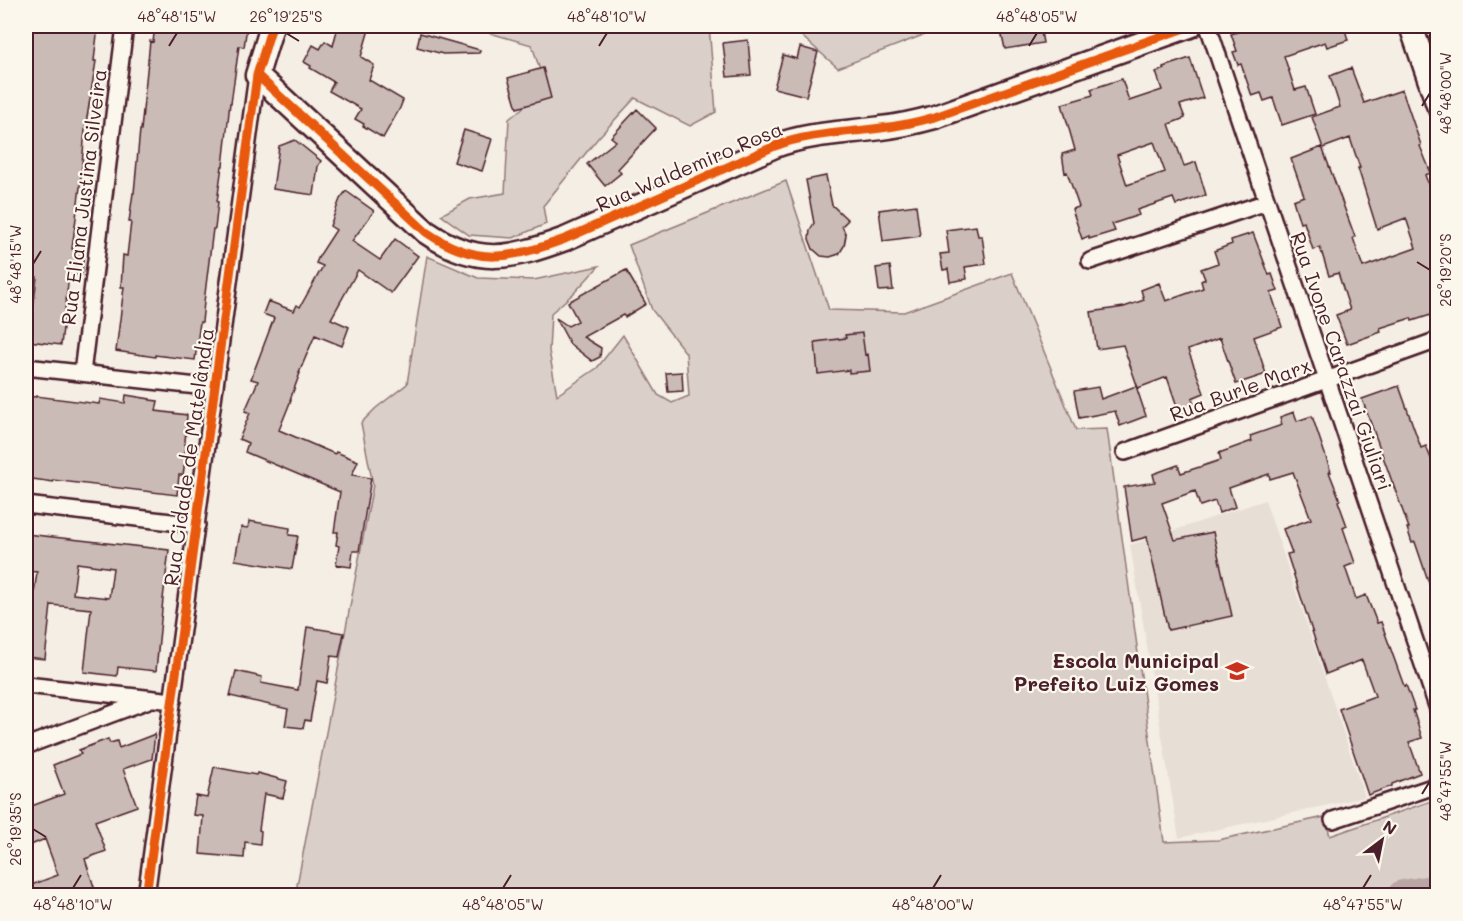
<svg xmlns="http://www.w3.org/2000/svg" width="1463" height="921" font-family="Mali,sans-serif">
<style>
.built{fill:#e7dfd6}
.green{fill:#dbd0c9;stroke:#92787a;stroke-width:1.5}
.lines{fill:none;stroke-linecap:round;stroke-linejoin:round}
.river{stroke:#baa7a5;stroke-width:32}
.building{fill:#cabbb6;stroke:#4a1f2b;stroke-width:1.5;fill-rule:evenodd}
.street-casing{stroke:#4a1f2b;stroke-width:20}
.secondary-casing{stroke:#4a1f2b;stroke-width:27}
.street{stroke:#fbf7ec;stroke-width:15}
.secondary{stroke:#fbf7ec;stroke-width:22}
.cycleway-casing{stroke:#fbf7ec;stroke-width:13}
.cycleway{stroke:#e8590c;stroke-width:9}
.ticks{fill:none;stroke:#4a1f2b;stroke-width:2}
.labels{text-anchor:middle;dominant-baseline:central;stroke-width:4.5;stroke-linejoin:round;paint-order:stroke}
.street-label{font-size:20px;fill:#4a1f2b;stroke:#fbf7ec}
.poi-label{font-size:20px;font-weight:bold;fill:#4a1f2b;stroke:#fbf7ec;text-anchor:end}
.neatline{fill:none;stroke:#4a1f2b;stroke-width:2}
.ticks-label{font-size:15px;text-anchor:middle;fill:#4a1f2b}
</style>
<rect width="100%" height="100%" fill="#f4eee4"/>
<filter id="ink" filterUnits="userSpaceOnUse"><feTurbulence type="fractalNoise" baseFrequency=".0167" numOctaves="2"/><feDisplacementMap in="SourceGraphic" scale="12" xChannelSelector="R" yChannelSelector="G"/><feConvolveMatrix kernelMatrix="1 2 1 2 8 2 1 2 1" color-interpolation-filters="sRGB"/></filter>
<g filter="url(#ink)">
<path class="built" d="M1265,500L1365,797L1179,838L1130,545Z"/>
<path class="green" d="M487,26H709L716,112L690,126L635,98L598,138L543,206L546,224L513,238L469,235L441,215L470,199L505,193L509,119L546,89L532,45L486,32Z
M790,26H930L931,32L838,68Z
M786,181L829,310L904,312L1012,273L1076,430L1107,429L1164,842L1218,840L1325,817L1330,836L1437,799V895L295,896L373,485L361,423L376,408L407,384L427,256L478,278L534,280L599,266L574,293L551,313L549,351L557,395L597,368L623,335L658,395L672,403L689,396L686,353L652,310L629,245Z"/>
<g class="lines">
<path class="river" d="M1403,896L1438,890"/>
</g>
<path class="building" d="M26,26H98L94,61H96L85,130L80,187L72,249L84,250L82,275H69L61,345L29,341L37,277L26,276V244L32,245L35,213L26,212Z
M155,26H247L244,47L239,46L231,103H230L223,166H222L217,202H218L215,229H213L204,302L202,322H200L195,360L155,355V357L116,351L124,287H121L123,255L127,256L131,222H129L133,193H134L140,130H141L150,41L153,42Z
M338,26H370L361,57L374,65L369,80L403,100L400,108L383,138L363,126L364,124L355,119L361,109L329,91L334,82L310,68L311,66L304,62L313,45L320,49L325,41L333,46Z
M1000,26H1040L1043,43L1005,49Z
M1257,26H1344L1348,40L1327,47L1325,42L1284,56L1295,90L1306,87L1315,114L1282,125L1273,98L1264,101L1261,93L1252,96L1241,64L1238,65L1233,52L1237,51L1231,34Z
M420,33L480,50L479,53L443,54L417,47Z
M748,40L751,75L727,77L723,43Z
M800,47L818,52L806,96L774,88L783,55L797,59Z
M1190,58L1203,98L1180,105L1185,118L1169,124L1184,166L1196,162L1206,195L1176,205L1173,198L1137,210L1139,215L1112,224L1115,231L1089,239V236L1082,239L1072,209L1079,207L1067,172L1065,173L1062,154L1075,150L1062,104L1093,95L1091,89L1122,79L1129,101L1162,90L1156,72L1164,69L1163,67ZM1154,142L1165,172L1127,185L1117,155Z
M543,68L551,98L517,108L508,78Z
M1351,68L1364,103L1402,90L1421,145L1420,146L1431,173L1425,175L1437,208V241L1433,242L1437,253V313L1412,321L1411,318L1380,328L1381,332L1347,344L1336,315L1350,310L1338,273L1329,276L1320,247L1313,250L1304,222L1300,223L1293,200L1304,196L1291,159L1322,147L1355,237L1353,238L1363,267L1416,248L1406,218L1377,229L1358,168H1360L1350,138L1323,148L1312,117L1340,107L1330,76Z
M637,109L656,128L618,169L621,173L605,186L587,164L616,141L611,137Z
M464,130L492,139L482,171L454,162Z
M295,140L321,161L318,166L314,195L273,189L279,146Z
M826,176L832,205L848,220L842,226L846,235L844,246L839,254L830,257L821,256L813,249L809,239L810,230L814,223L806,180Z
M346,191L374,211L352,241L380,260L395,239L418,256L391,293L358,270L331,319L349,327L342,346L315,335L299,373H300L290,400H291L279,430L335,454L336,452L358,461L352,475L371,478L359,551H353L351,567L336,565L339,546L336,545L338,532H334L340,492L245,452L248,443L239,439L250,413L245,411L258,381L251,379L274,318L263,314L268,301L294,311L297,305L300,307L323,266L316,263L319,256L336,230L330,226L340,199Z
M916,205L920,236L883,241L879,210Z
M976,226L978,236H982L986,264L965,267L967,279L950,282L948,269L943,270L940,254L949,253L946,230Z
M1253,233L1269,275L1272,274L1278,291L1271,293L1282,327L1254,337L1266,374L1236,384L1220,338L1188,350L1204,393L1192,398L1196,410L1180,415L1167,377L1138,388L1123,345L1097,349L1091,312L1124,307L1144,300L1141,290L1159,283L1166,301L1203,288L1201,281L1205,279L1201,269L1218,263L1214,251L1232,244L1231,240Z
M890,266L893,290L879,291L876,268Z
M626,270L646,304L625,317L623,315L583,337L601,348L600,357L592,361L570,344L556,318L568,326L578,321L568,302Z
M862,333L865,355L868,354L870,371L849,373V370L818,374L815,342L846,338L845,335Z
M682,372L683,391L668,392L666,373Z
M1136,386L1146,416L1120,426L1115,411L1079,418L1074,391L1098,387L1101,399Z
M1399,386L1421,448L1426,446L1432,461L1437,459V600L1435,601L1415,542L1412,543L1407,528H1409L1362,399Z
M126,395L150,399V400L158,401L156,411L187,415L184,455H186L183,475H179L177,495L53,480V482L26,478V440L28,420H26V396L36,397V396L99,404L100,399L125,403Z
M1294,412L1297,421L1312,416L1331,472H1329L1340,500L1338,501L1347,526L1343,528L1355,563L1345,567L1356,599L1366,595L1377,623L1381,622L1404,686L1406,685L1415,710H1413L1422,738L1409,742L1420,773L1392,784V786L1368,795L1339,709L1375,696L1362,660L1326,674L1287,554L1292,553L1283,529L1311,519L1293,472L1270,479L1269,474L1229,488L1235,507L1219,513L1215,501L1200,506L1195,491L1162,503L1175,540L1213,532L1232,616L1168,630L1147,537L1132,541L1124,487L1155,482L1153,474L1178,465L1181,473L1221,460L1219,453L1252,441L1250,436L1282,425L1280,417Z
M249,521L290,528L289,535L298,536L292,569L235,560L241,527L248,528Z
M26,534L169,550L163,599L156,671L118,667L117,676L84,672L91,609L51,605L45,659L26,657V621L30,622L37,572L26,571ZM77,563L113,568L109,598L73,594Z
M307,627L344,633L339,657L331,656L327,683L317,681L310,721L305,720L303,728L285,726L288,709L230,696L236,671L262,677L261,683L298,690Z
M155,734L152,759L123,769L137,806L95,821L106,851L85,859L95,890L81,896H26V887L58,875L45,839L26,847V808L64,794L53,765L81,754L79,750L108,739L110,743L117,741L119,748Z
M214,767L256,775L257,773L287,781L283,798L264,794L259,830L261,831L260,844L245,842L244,858L200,854L203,816L193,815L196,796L207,798Z"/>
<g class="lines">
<g class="street-casing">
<path id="street" d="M1208,26L1438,709
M1090,261L1267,202
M26,367L215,388
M82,373L125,26
M1125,452L1438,340
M26,505L197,525
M26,685L173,701
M26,746L149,700
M1333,820L1438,785
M146,896L257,75"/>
</g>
<g class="secondary-casing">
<path id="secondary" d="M272,26L257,75L426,232C477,267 510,259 565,239L775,146C809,133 845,133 881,128C899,126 917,122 935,117L1190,26
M1411,26L1438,105"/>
</g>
<use href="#street" class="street"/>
<use href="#secondary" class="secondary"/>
<g class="cycleway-casing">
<path id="cycleway" d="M257,75L426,232C477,267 510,259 565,239L775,146C809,133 845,133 881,128C899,126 917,122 935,117L1190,26
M146,896L257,75L272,26"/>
</g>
<use href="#cycleway" class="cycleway"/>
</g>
</g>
<path class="ticks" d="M286,33L299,41M169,46L177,33M599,46L607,33M1029,46L1037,33M1422,106L1430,93M1417,262L1430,270M33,264L41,251M1422,794L1430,781M33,829L46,837M73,888L81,875M503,888L511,875M933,888L941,875M1363,888L1371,875"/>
<defs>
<g id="school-bare" transform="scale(1.8)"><path d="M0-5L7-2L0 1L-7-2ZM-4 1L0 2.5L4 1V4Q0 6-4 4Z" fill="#c8321e" stroke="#fbf7ec" stroke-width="2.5" paint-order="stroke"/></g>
</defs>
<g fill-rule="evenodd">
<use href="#school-bare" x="1237" y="671"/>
</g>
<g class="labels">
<g class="street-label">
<text transform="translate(689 166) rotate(-23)">Rua Waldemiro Rosa</text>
<text transform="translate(83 197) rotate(-83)">Rua Eliana Justina Silveira</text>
<text transform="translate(1342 361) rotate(71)">Rua Ivone Carazzai Giuliari</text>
<text transform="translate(1240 389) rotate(-20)">Rua Burle Marx</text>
<text transform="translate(188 457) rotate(-82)">Rua Cidade de Matelândia</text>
</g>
<g class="poi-label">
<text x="1219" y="660">Escola Municipal<tspan x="1219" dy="23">Prefeito Luiz Gomes</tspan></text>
</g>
</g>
<rect width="1463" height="921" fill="none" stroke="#fbf7ec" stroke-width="66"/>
<g transform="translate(1382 840) rotate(32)" stroke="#fbf7ec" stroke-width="4.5" paint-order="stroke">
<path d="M0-4.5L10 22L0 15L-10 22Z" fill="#4a1f2b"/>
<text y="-9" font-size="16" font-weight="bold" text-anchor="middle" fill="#4a1f2b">N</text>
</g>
<rect x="33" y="33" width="1397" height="855" class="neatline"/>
<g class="ticks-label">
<text x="177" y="22">48°48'15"W</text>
<text x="286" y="22">26°19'25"S</text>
<text x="607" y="22">48°48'10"W</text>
<text x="1037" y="22">48°48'05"W</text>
<text transform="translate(1446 93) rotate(-90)" y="5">48°48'00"W</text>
<text transform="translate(16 264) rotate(-90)" y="5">48°48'15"W</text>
<text transform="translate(1446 270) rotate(-90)" y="5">26°19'20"S</text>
<text transform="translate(1446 781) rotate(-90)" y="5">48°47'55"W</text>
<text transform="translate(16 829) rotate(-90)" y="5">26°19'35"S</text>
<text x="73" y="910">48°48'10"W</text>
<text x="503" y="910">48°48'05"W</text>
<text x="933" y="910">48°48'00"W</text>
<text x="1363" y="910">48°47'55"W</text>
</g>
</svg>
